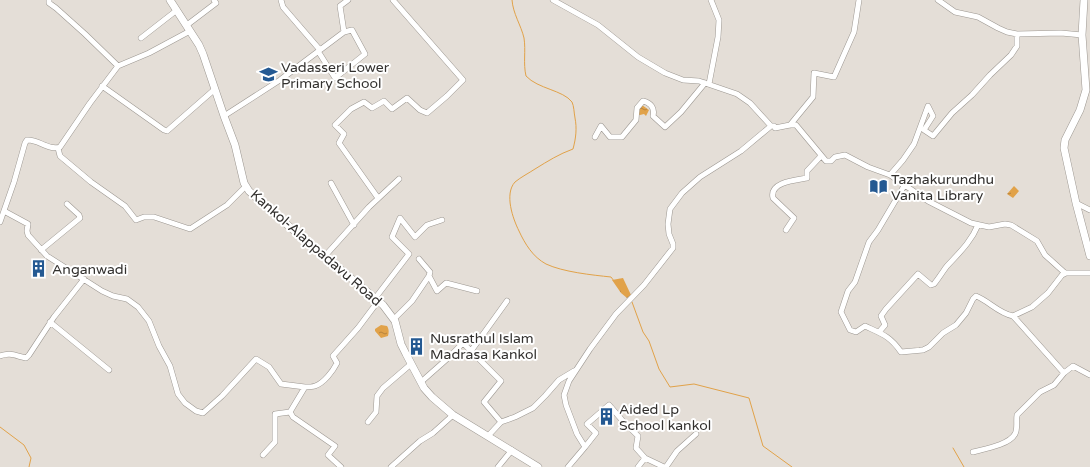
<svg xmlns="http://www.w3.org/2000/svg" width="1090" height="467" font-family="'Varela Round',sans-serif">
	<style>
		.water { fill: url(#water-ripples) }
		.lines { fill: none; stroke-linecap: round; stroke-linejoin: round }
		.stream { stroke: #e1a249; stroke-width: 1 }
		.minor-casing { stroke: #9c9791; stroke-width: 6 }
		.secondary-casing { stroke: #9c9791; stroke-width: 8 }
		.minor { stroke: #fff; stroke-width: 5 }
		.secondary { stroke: #fff; stroke-width: 7 }
		.labels { text-anchor: middle; dominant-baseline: central; stroke-width: 4; stroke-linejoin: round; paint-order: stroke }
		.poi-label { font-size: 14px; fill: #32302e; stroke: #fff; text-anchor: start }
		.street-label { font-size: 14px; fill: #32302e; stroke: #fff }
	</style>
	<defs>
		<pattern id="water-ripples" width="26" height="14" patternUnits="userSpaceOnUse"><rect width="26" height="14" fill="#e1a249"/><path d="M2 4q2-2 4 0t4 0M15 11q2-2 4 0t4 0" fill="none" stroke="#b7843d"/></pattern>
	</defs>
	<rect width="100%" height="100%" fill="#e4ded7"/>
	<path class="water" d="M642,105l7,5 -3,6 -2,-2 -4,1 -3,-1 1,-4z
		M1014,186l5,5 -6,7 -6,-4z
		M623,278l8,17 -4,3 -6,-5 -9,-13z
		M381,325l6,1c2,3 2,6 1,10l-7,2 -6,-7v-2z"/>
	<g class="lines">
		<path class="stream" d="M512,0c1,14 9,25 12,38 2,13 -1,25 2,38 12,13 37,14 46,26 2,4 2,11 3,16 2,10 1,20 -2,31 -14,5 -25,12 -38,20 -6,4 -14,8 -20,13 -11,12 -2,37 4,49 6,13 14,26 27,33 17,8 46,11 65,13l3,4
			M632,302l11,30 6,9 10,28 11,18 24,-3 55,14 14,48 29,21
			M0,427l24,18 7,13 -2,9
			M953,448l11,19"/>
		<defs>
			<path id="minor" d="M49,0v3l7,5 29,26 33,32
				M281,0l2,7 37,43
				M553,0l45,25 40,32 27,16 18,7 16,1 38,13 13,9 21,23h3l1,2 15,-3h6l30,36h5l4,-4 10,-2 23,12 22,8 38,26 43,22 18,4 16,-3 6,1 26,16 8,14 20,18
				M938,0l17,12 23,5 20,11 9,4 10,2 44,-1 21,2
				M187,25l29,-22 -2,-3
				M141,38l36,-28
				M318,51l17,27 30,-24 -13,-24 -8,2
				M709,84l9,-47 1,-17 -8,-20
				M102,86l62,44 3,1 48,-42
				M224,116l56,-36 64,-48 -4,-26 8,-6
				M790,125l23,-28 1,-24 20,4 20,-45 5,-32
				M595,137l6,-11 9,11h12l14,-17 1,-12 6,-7c8,2 12,7 10,15l12,11 16,-15 24,-29
				M58,148l2,8 31,26 34,24 11,14 8,-3h10l36,12 37,-24 19,-19
				M890,175l13,-15 11,-16 14,-38 5,10 -9,14 9,6 19,-23 20,-18 18,-20 21,-20 6,-9v-12
				M331,183l23,42
				M904,186l-26,44 -9,12 -14,40 -7,9 -7,21 9,18 6,2 9,-6c17,8 25,10 36,26l22,-2
				M378,198l-39,-55 5,-9 -9,-9 16,-16 13,-7 8,6 12,-7 8,8 15,-11 13,12 7,3 20,-17 16,-16 -70,-80
				M1076,203l14,7
				M4,211l24,13 -1,7 1,4 19,21 55,35 11,5 14,3 11,8 11,14 10,25 11,20 8,28 7,9 11,8 7,2 19,-17 34,-37 13,8 12,17 24,3 -15,25 3,5 42,29 -7,9 13,12
				M0,222l14,-40 11,-39 2,-3c11,-1 22,11 33,7l30,-44 28,-37 31,-13 41,-22
				M786,230l8,-12 -21,-20c-4,-16 23,-18 34,-20v-7l14,-15
				M41,250l39,-32 -1,-3 -12,-11
				M325,256l44,-49 30,-28
				M429,276l8,15 9,-8 31,8
				M376,297l33,-43 -17,-17 8,-19 15,19 12,-12 15,-5
				M1013,316l51,57 9,-7 17,9
				M394,319l18,-18 17,-25 1,-4 -11,-13
				M50,322l59,48
				M879,332l6,-7 -4,-9 5,-7 32,-35 13,11 3,-1c5,-6 9,-13 13,-18 12,-13 24,-24 31,-41
				M921,350h2l6,-3 14,-14 13,-8 10,-12 7,-14 3,-3c13,5 22,17 37,20l19,-9 16,-14 14,-18 4,-2h24
				M471,351l36,-50
				M0,356c10,-4 16,0 26,2l3,-3 25,-38 30,-38
				M421,382l26,-23 16,-16 38,38 -17,21 17,20 -13,14
				M305,387c3,0 7,0 10,-1 9,-3 18,-15 22,-23l-4,-7 25,-28 21,-28
				M368,422l8,-10 1,-16 6,-8 28,-24
				M501,422l14,-5 18,-9 12,-12 14,-16 15,-9
				M585,447l11,-14 -9,-9 22,-19 13,15 16,16 -2,12 9,10
				M973,452c11,-3 36,-7 42,-18 3,-5 1,-13 2,-19l23,-23 14,-7 10,-12
				M263,455l12,-13v-28l15,-2
				M391,467l29,-26 13,-8 20,-18
				M498,467l14,-17
				M568,467l17,-20 -8,-13 -11,-29 -2,-10 5,-14 21,-32 26,-35 28,-29 29,-37v-4l-4,-10 -1,-10 2,-15 12,-16 18,-16 41,-26 30,-25
				M638,467l7,-9 19,9
				M666,467l11,-16 19,-17"/>
			<path id="secondary" d="M170,0l29,45 4,9 21,62 11,29 9,38 5,8 29,26 105,88 12,16 6,23 5,10 18,34 8,9 21,18 85,52
				M1084,0l-2,35 4,55 -6,20 -15,30 -1,8 12,55 14,53"/>
		</defs>
		<use href="#minor" class="minor-casing"/>
		<use href="#secondary" class="secondary-casing"/>
		<use href="#minor" class="minor"/>
		<use href="#secondary" class="secondary"/>
	</g>
	<defs>
		<symbol id="school-bare" viewBox="-9 -9 18 18"><path d="M0-5L7-2L0 1L-7-2ZM-4 1L0 2.5L4 1V4Q0 6-4 4Z" fill="#245992" stroke="#fff" stroke-width="2.5" paint-order="stroke"/></symbol>
		<symbol id="library-bare" viewBox="-9 -9 18 18"><path d="M-6-4Q-3-5.5-.7-3.5V5Q-3 3-6 4ZM6-4Q3-5.5 .7-3.5V5Q3 3 6 4Z" fill="#245992" stroke="#fff" stroke-width="2.5" paint-order="stroke"/></symbol>
		<symbol id="building-bare" viewBox="-9 -9 18 18"><path d="M-4-6H4V6H1V3H-1V6H-4ZM-2.5-4.3h1.7v1.8h-1.7ZM.8-4.3h1.7v1.8H.8ZM-2.5-1h1.7V.8h-1.7ZM.8-1h1.7V.8H.8Z" fill="#245992" stroke="#fff" stroke-width="2.5" paint-order="stroke"/></symbol>
	</defs>
	<g fill-rule="evenodd">
		<use href="#school-bare" x="256" y="62" width="25" height="25"/>
		<use href="#library-bare" x="866" y="174" width="25" height="25"/>
		<use href="#building-bare" x="26" y="256" width="25" height="25"/>
		<use href="#building-bare" x="404" y="334" width="25" height="25"/>
		<use href="#building-bare" x="594" y="404" width="25" height="25"/>
	</g>
	<g class="labels">
		<g class="poi-label">
			<text x="281" y="67">Vadasseri Lower<tspan x="281" dy="16">Primary School</tspan></text>
			<text x="891" y="179">Tazhakurundhu<tspan x="891" dy="16">Vanita Library</tspan></text>
			<text x="52" y="269">Anganwadi</text>
			<text x="430" y="338">Nusrathul Islam<tspan x="430" dy="16">Madrasa Kankol</tspan></text>
			<text x="619" y="409">Aided Lp<tspan x="619" dy="16">School kankol</tspan></text>
		</g>
		<g class="street-label">
			<text transform="translate(316 248) rotate(41)">Kankol-Alappadavu Road</text>
		</g>
	</g>
</svg>
